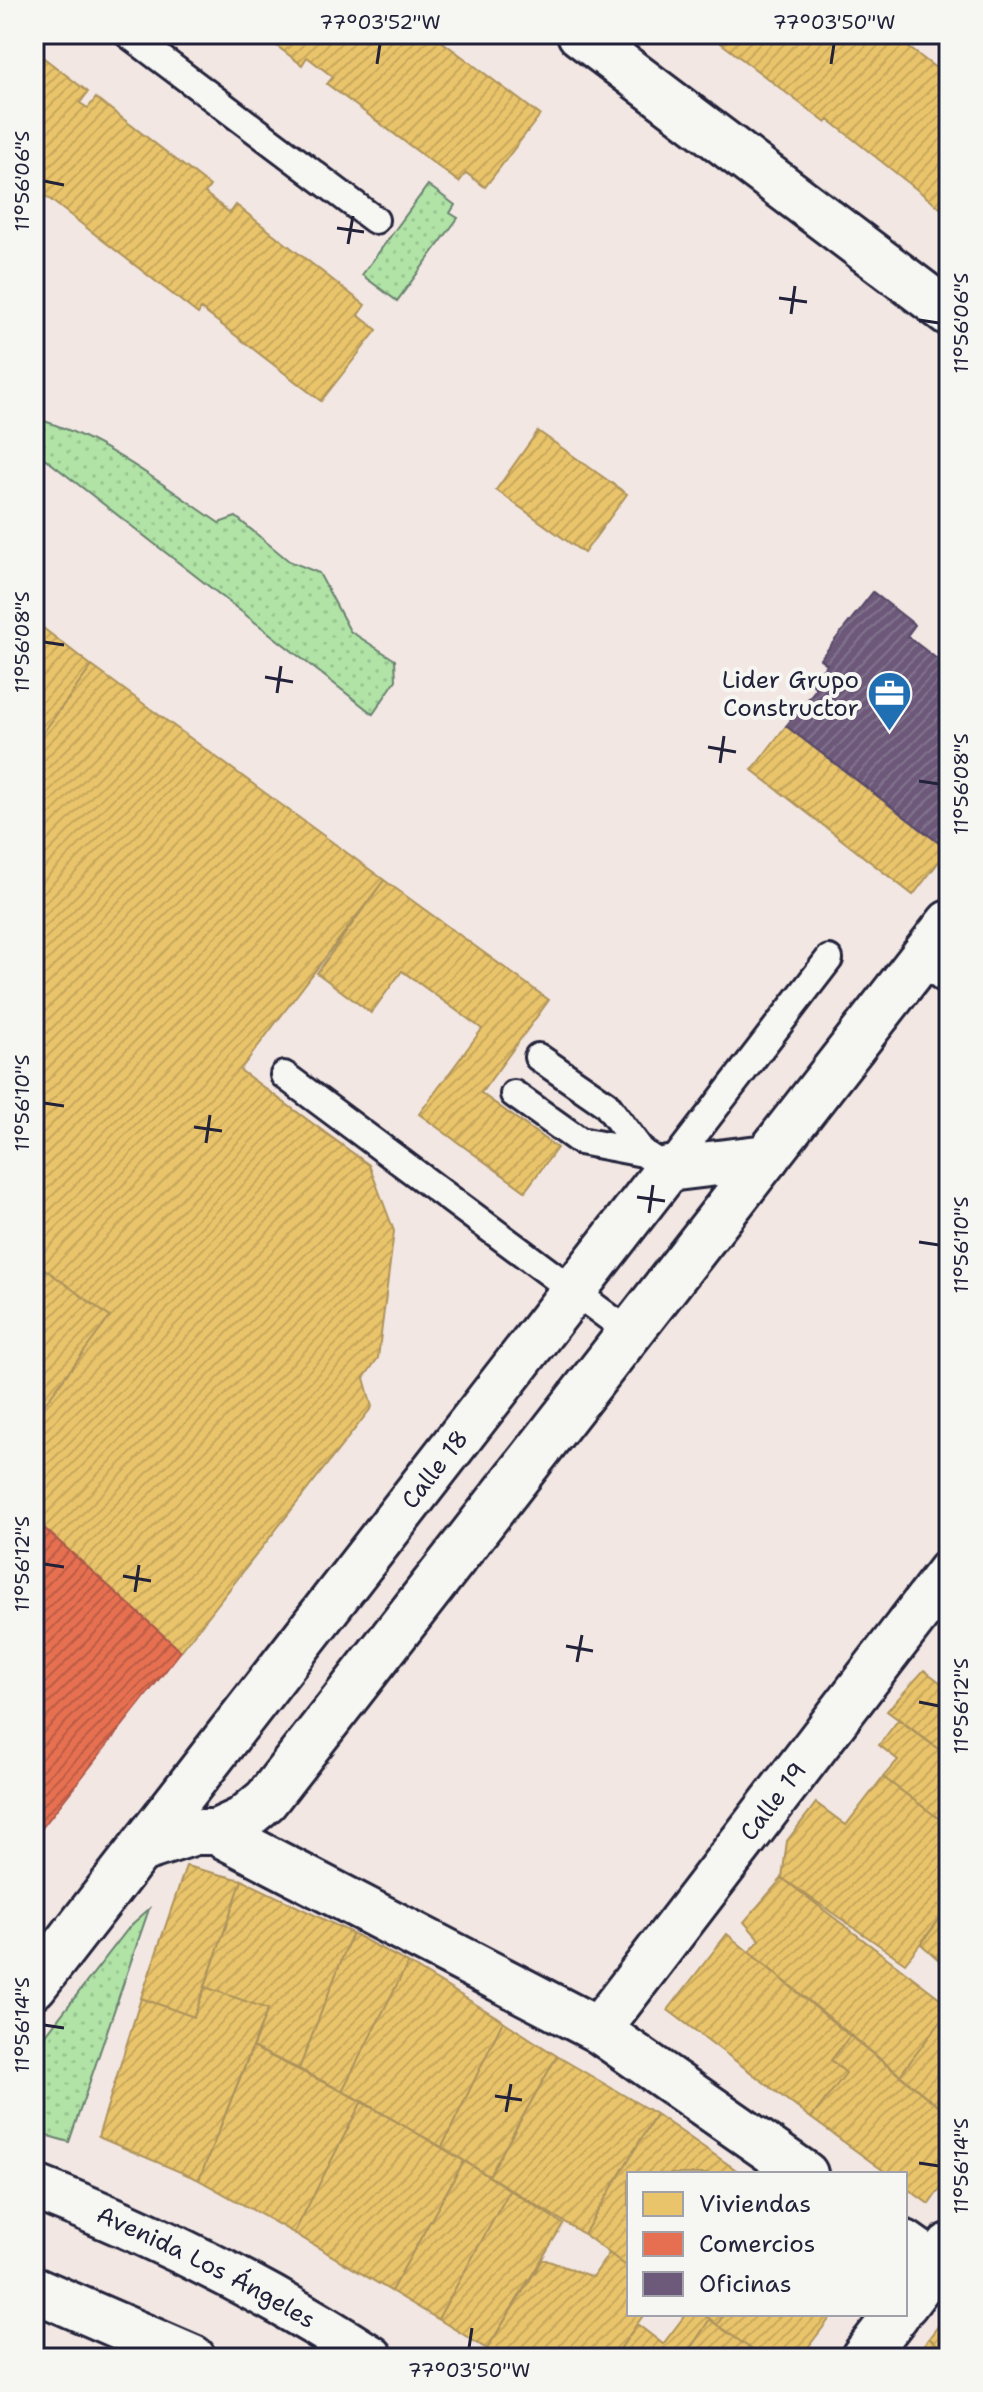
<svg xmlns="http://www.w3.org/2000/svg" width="983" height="2392" font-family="'Shantell Sans',sans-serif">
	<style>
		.green { fill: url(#green-dots); stroke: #698270; stroke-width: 2 }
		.homes { fill: url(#homes-hatch); stroke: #ad935c; stroke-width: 2 }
		.shops { fill: url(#shops-hatch); stroke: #ac584a; stroke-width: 2 }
		.offices { fill: url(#offices-hatch); stroke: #564867; stroke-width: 2 }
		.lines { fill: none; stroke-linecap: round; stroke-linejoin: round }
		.service-casing { stroke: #22223b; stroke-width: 32 }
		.minor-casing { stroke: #22223b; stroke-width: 50 }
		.tertiary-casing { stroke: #22223b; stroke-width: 50 }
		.secondary-casing { stroke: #22223b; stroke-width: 50 }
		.service { stroke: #f6f6f2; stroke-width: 26 }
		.minor { stroke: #f6f6f2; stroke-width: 44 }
		.tertiary { stroke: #f6f6f2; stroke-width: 44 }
		.secondary { stroke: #f6f6f2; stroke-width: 44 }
		.ticks { fill: none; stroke: #22223b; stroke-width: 3 }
		.labels { text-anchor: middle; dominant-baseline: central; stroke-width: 8; stroke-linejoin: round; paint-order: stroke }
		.poi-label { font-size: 24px; fill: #22223b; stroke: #f6f6f2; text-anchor: end }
		.street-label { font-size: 24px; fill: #22223b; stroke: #f6f6f2 }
		.neatline { fill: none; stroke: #22223b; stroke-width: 3 }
		.ticks-label { font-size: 20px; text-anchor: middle; fill: #22223b }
	</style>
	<defs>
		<pattern id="green-dots" width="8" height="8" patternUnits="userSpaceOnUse" patternTransform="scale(2)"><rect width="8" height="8" fill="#b0e3a5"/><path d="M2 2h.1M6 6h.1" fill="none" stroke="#97c28f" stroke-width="1.8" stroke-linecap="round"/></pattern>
		<pattern id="homes-hatch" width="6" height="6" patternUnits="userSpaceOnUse" patternTransform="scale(2)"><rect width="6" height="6" fill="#e9c46a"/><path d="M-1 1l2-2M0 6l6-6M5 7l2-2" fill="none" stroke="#c8a85d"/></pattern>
		<pattern id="shops-hatch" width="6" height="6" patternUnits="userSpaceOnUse" patternTransform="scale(2)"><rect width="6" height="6" fill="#e76f51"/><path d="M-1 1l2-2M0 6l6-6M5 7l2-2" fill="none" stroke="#bb5b44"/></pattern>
		<pattern id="offices-hatch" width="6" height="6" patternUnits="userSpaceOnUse" patternTransform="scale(2)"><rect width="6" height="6" fill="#6d597a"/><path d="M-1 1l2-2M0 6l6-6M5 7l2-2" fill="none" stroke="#81728c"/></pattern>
	</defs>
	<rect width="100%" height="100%" fill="#f3e7e3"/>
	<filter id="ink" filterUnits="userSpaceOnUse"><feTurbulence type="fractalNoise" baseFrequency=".0125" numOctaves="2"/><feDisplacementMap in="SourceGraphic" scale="16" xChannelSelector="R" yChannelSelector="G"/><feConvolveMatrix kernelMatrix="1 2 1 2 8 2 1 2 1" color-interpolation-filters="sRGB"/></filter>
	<g filter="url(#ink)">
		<path class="green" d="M428,185l27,20 -5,8 8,5 -61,83 -35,-26z
			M34,418c66,18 128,66 185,105l17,-6 53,44 30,12 31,58 45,29 1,20 -23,34 -339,-264z
			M149,1909l-80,233 -35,-10v-82l97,-125z"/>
		<path class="homes" d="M261,34h171l108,81 -55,72 -19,-14 -7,9 -132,-98 6,-7 -26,-20 -5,8z
			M709,34h182l58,44v137l-120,-95 -3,3z
			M44,58l44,34 -8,11 8,5 8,-10 114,88 -5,7 25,20 6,-8 129,100 -7,10 19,15 -56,71 -120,-92 -3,5 -164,-127v-9l7,-9 -7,-5v-93z
			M538,431l89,63 -43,59 -88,-63z
			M34,621l58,45 -58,79z
			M92,666l292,214 -144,190 129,95 25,66 -16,127 -14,20 8,29 -191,244 -147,-132v-101l76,-101 -76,-56v-516z
			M786,726l162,124 -35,45 -161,-125z
			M384,880l165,120 -68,93 76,55 -32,43 -106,-77 63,-85 -80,-58 -31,42 -54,-40z
			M34,1261l76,56 -76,101z
			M924,1670l25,19v68l-62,-46z
			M899,1719l50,38v69l-66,-49 15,-17 -19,-15z
			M883,1777l66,49v81l-44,56 -123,-85 5,-37 29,-38 30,22z
			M186,1866l56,14 -48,137 -53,-19z
			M782,1878l167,127v5l-49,65 -151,-123 11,-12 -16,-18z
			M242,1880l110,53 -53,136 -47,-22 16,-38 -63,-22z
			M949,1907v62l-28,-25z
			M352,1933l56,30 -66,128 -43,-22z
			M727,1934l123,102 -19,24 15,13 -35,45 -143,-108z
			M408,1963l95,58 -61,126 -100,-56z
			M205,1987l63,22 -69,171 -101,-43 43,-139 53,19z
			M949,2010v105l-49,-40z
			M503,2021l54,35 -68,120 -47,-29z
			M850,2036l99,79v61l-20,28 -24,-17v-13h-17l-77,-56 35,-45 -15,-13z
			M252,2047l110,54 -68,132 -95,-53z
			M557,2056l99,58 -72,120 -95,-58z
			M362,2101l102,60 -73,130 -97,-58z
			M656,2114l86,60h-113v94l-45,-34z
			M464,2161l46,29 -72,129 -47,-28z
			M510,2190l53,34 -76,125 -49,-30z
			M609,2253l20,15v46h15l-30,44h-115l-12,-9 56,-90 50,18z
			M949,2312v42l-20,-16z
			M686,2314h17l7,5 -26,39h-70l23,-34 26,20z
			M703,2314h21l-7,11z
			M724,2314h109l-33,44h-36l-47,-33z
			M710,2319l7,6 47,33h-80z
			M929,2338l20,16v4h-35z
			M37,2343l30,15h-33z"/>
		<path class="shops" d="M34,1519l147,132 -147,187z"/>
		<path class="offices" d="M873,592l42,33 -8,11 42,32 -1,182 -162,-124 30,-37 -4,-6 15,-19 -7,-5z"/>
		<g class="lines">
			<defs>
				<path id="service" d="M128,34l247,186
					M538,1057l68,47 37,49 25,16 161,-210
					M284,1075l346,258
					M514,1094l66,47 63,12"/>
				<g id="minor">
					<path d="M580,34l369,279"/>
					<path d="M926,953l23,18"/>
					<path d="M216,1832l382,198 207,144"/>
					<path id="s1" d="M598,2030l351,-458"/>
					<path d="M905,2243l30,21"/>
					<path d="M905,2304l44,-58"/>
					<path d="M863,2358l34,-44"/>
				</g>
				<g id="tertiary">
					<path d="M140,1850l55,-18h21l26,-12 24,-20 683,-877"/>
					<path id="s2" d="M34,1986l634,-817 99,-12"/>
				</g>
				<g id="secondary">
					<path id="s3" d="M34,2187c118,46 231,102 337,171"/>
					<path d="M34,2289l159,69"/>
				</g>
			</defs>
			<use href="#service" class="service-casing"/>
			<use href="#minor" class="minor-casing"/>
			<use href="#tertiary" class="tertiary-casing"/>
			<use href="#secondary" class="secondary-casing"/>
			<use href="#service" class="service"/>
			<use href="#minor" class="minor"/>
			<use href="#tertiary" class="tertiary"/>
			<use href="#secondary" class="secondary"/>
		</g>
	</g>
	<path class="ticks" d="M377,64l3,-20M831,64l3,-20M44,181l20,4M337,228l27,4M348,244l5,-28M779,298l28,4M791,314l4,-28M919,320l20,3M44,642l20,3M265,677l28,5M277,693l4,-27M708,747l28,5M720,763l4,-27M919,781l20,3M44,1103l20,3M194,1127l28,4M206,1143l4,-28M637,1197l28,4M649,1213l4,-28M919,1242l20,3M44,1564l20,3M123,1576l28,5M135,1592l4,-27M566,1646l27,5M577,1662l5,-27M919,1702l20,4M44,2025l20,3M495,2096l27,4M506,2112l5,-28M919,2163l20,3M469,2348l3,-20"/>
	<defs>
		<symbol id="office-pin" viewBox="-11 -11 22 30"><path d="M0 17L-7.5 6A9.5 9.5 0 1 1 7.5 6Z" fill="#1f6fb2" stroke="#f6f6f2"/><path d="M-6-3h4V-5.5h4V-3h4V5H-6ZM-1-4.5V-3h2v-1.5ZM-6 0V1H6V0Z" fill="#fff"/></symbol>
	</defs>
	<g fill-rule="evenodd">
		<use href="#office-pin" x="864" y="668" width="51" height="69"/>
	</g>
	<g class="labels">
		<g class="poi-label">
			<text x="859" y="680">Lider Grupo<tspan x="859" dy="28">Constructor</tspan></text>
		</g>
		<g class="street-label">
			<text stroke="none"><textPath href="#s2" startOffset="654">Calle 18</textPath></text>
			<text stroke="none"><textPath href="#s1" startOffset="288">Calle 19</textPath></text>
			<text stroke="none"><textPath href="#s3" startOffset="190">Avenida Los Ángeles</textPath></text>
		</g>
	</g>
	<rect width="983" height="2392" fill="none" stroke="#f6f6f2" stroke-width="88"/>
	<rect x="627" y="2172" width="280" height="144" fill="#f6f6f2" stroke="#a1a1a9" stroke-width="2"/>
	<rect x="643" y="2192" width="40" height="24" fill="#e9c46a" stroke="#a1a1a9" stroke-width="2"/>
	<text x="699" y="2212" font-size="24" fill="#22223b">Viviendas</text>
	<rect x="643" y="2232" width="40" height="24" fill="#e76f51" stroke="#a1a1a9" stroke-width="2"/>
	<text x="699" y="2252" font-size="24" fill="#22223b">Comercios</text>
	<rect x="643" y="2272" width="40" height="24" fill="#6d597a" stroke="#a1a1a9" stroke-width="2"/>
	<text x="699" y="2292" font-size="24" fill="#22223b">Oficinas</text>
	<rect x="44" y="44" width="895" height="2304" class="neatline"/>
	<g class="ticks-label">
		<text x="380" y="29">77°03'52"W</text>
		<text x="834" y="29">77°03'50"W</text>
		<text transform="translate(22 181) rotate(-90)" y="7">11°56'06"S</text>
		<text transform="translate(961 323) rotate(-90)" y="7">11°56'06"S</text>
		<text transform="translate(22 642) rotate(-90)" y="7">11°56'08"S</text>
		<text transform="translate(961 784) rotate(-90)" y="7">11°56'08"S</text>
		<text transform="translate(22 1103) rotate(-90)" y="7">11°56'10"S</text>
		<text transform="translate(961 1245) rotate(-90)" y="7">11°56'10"S</text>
		<text transform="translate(22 1564) rotate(-90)" y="7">11°56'12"S</text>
		<text transform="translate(961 1706) rotate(-90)" y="7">11°56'12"S</text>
		<text transform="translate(22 2025) rotate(-90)" y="7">11°56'14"S</text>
		<text transform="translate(961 2166) rotate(-90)" y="7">11°56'14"S</text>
		<text x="469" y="2377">77°03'50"W</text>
	</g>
</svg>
